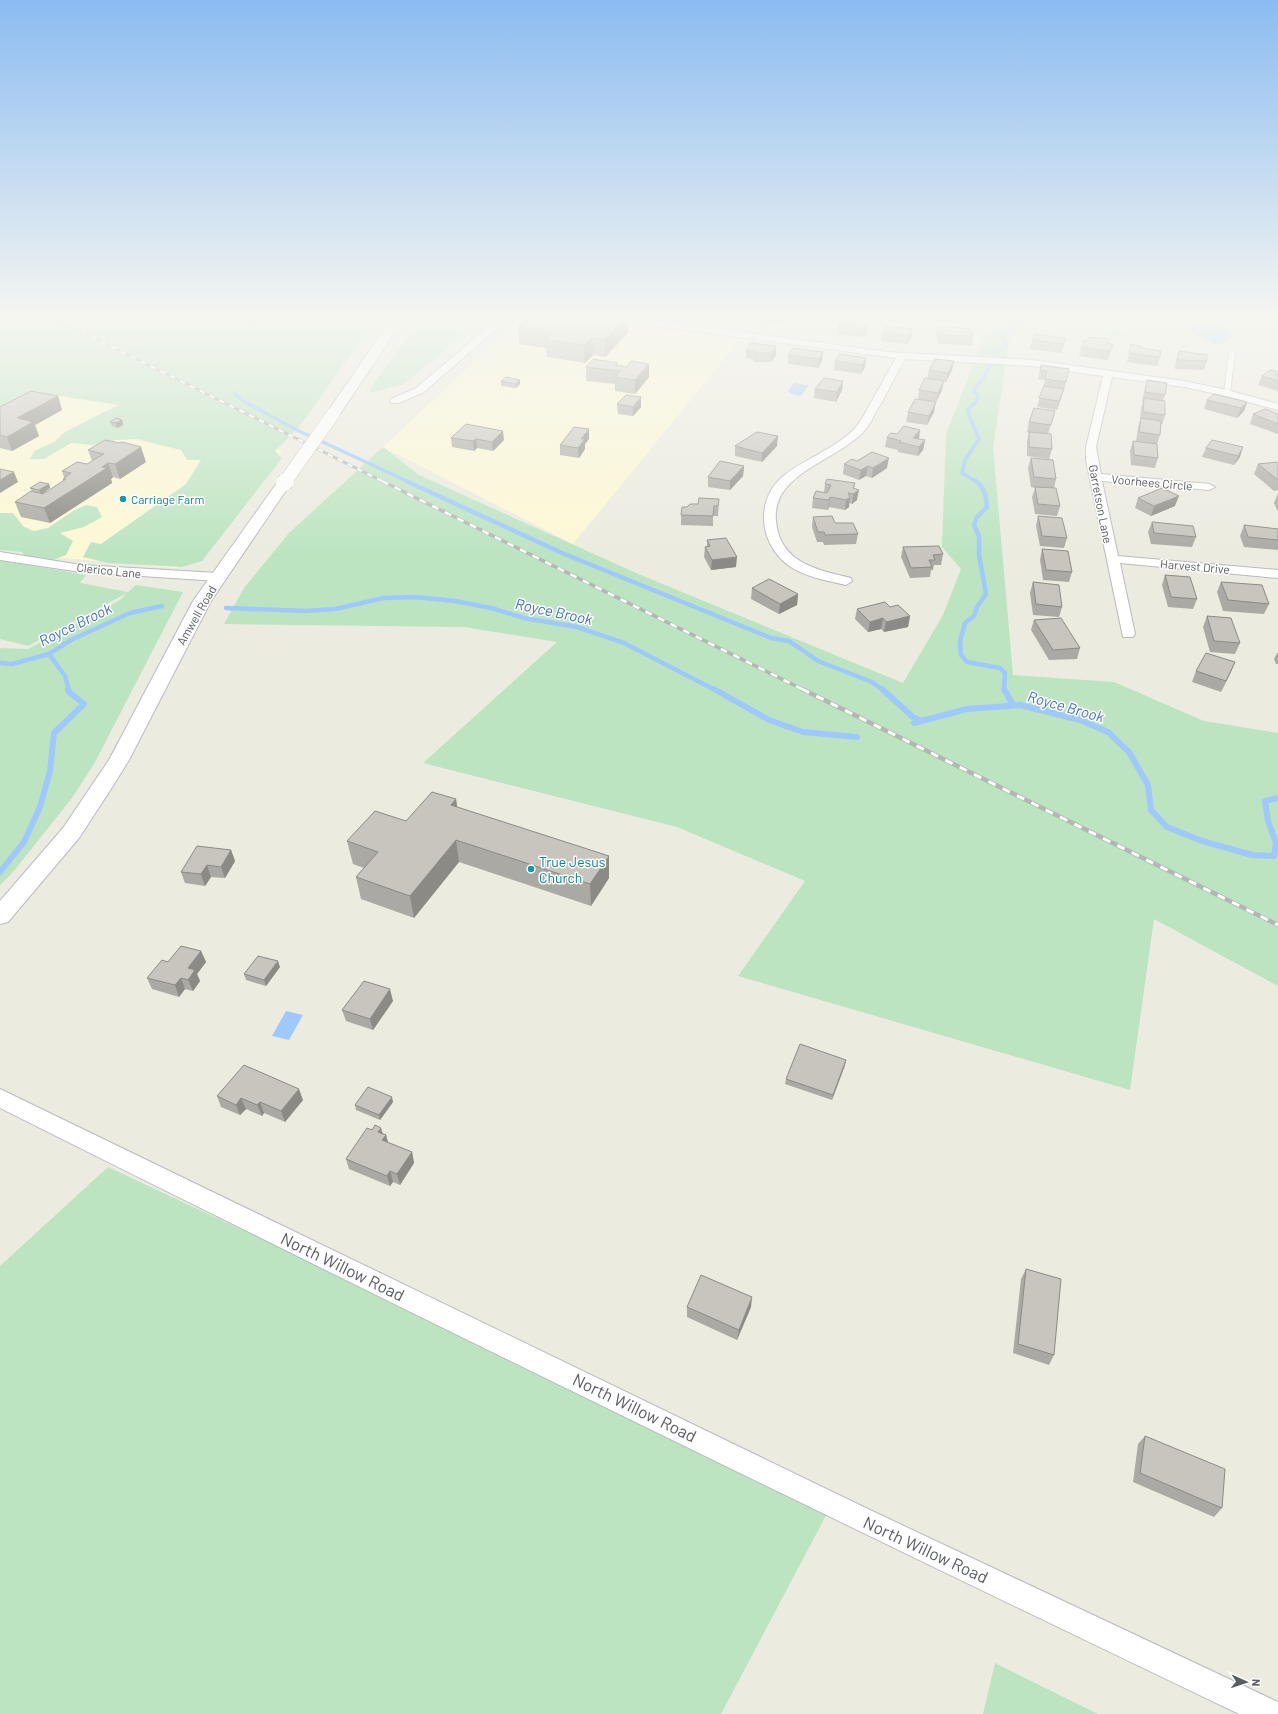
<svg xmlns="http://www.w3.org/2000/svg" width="1278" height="1714" font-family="Barlow,sans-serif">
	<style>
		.commercial { fill: #fdf8d4 }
		.green { fill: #bce4c1 }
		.water { fill: #9fc8fe }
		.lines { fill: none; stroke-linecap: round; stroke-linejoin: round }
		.stream-far2 { stroke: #9fc8fe; stroke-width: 3.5 }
		.stream-far1 { stroke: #9fc8fe; stroke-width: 4.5 }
		.stream { stroke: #9fc8fe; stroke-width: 6 }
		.lane-casing { stroke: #b8babf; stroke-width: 2 }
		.street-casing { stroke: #b8babf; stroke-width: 2 }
		.secondary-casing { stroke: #b9bbc2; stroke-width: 2 }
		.lane { fill: #fff; fill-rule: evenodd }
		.street { fill: #fff; fill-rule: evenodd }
		.secondary { fill: #fff; fill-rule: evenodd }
		.rail-far2-casing { stroke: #b4b5b5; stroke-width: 3 }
		.rail-far1-casing { stroke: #b4b5b5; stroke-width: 3.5 }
		.rail-casing { stroke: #b4b5b5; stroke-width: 4.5 }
		.rail-far2 { stroke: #fff; stroke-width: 2; stroke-dasharray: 5.5; stroke-linecap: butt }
		.rail-far1 { stroke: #fff; stroke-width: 2.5; stroke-dasharray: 7; stroke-linecap: butt }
		.rail { stroke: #fff; stroke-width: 3; stroke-dasharray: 8; stroke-linecap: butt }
		.secondary-bridge-far1-casing { stroke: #b9bbc2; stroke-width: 14; stroke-linecap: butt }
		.secondary-bridge-casing { stroke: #b9bbc2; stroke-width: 18; stroke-linecap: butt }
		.secondary-bridge-far1 { stroke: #fff; stroke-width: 13 }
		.secondary-bridge { stroke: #fff; stroke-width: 16 }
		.wall { fill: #aba9a3 }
		.shaded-wall { fill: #8b8a84 }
		.building { fill: #c7c5bd; stroke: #8b8a84 }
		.culture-dot { fill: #0f9aa8; stroke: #fff; stroke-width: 1.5 }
		.labels { text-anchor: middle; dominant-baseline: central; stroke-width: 3; stroke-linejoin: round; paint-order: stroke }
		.far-street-label { font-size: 12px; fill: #595c61; stroke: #fff }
		.far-culture-label { font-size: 12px; fill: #0d838f; stroke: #fff; text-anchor: start }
		.culture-label { font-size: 14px; fill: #0d838f; stroke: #fff; text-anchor: start }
		.water-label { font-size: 15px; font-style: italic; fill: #4270c0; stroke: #fff }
		.near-street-label { font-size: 17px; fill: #595c61; stroke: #fff }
	</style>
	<rect width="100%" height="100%" fill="#ecebe0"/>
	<path class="commercial" d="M522,317h123l102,14 -174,213 -190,-97z
		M108,366l174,86 -84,108 -23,8 -135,-12 -40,-10v-133z"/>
	<path class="green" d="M0,317h378l-79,110 -24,24 7,7 -80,103 -20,6 -74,-4 -25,-6 8,-15 10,2 85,-60 15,-24h-14l-6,-10 -45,-11 -20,1 -24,5 -21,-2 -27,16h-14l4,-8 20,-9 11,-10 53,-27 -70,-11 -48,21v-86l14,-8 -6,-3 -8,3z
		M423,317h61l-80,67 -34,9 1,-6z
		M923,317h208l-5,21 -79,-10 -36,2 -18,117 20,228 101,7 90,39 74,12v253l-124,-67 -24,171 -392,-114 67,-95 -128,-54 -254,-64 134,-121 -93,-15 -240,-3 20,-36 45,-55 94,-86 36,28 217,98 267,110 40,-68 18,-46 -19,-22 4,-113 42,-108z
		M86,505l11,2 5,10 -18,10 -24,6 13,8 -7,14 -16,6 -25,-4 -3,-5 -22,-2v-37h13l11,14 10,4 14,-3 25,-17z
		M0,560l86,15 -6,8 48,9 8,-7 47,7 -89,172 -22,34 -59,74 -13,13v-237l28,1 92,-49 7,-7 -99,53 -28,-7z
		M108,1167l723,339 -110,208h-721v-448z
		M995,1663l103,51h-115z"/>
	<path class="water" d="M1204,322l17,2 13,11 -12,9h-8l-25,-13 -1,-6z
		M794,383l15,2 -8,11 -9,-2 -4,-3z
		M286,1011l17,4 -14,25 -17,-4z"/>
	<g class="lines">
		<path class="stream-far2" d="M995,353l12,-8 -6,-8 13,-8 3,-6 -4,-2v-3l3,-1
			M234,393l9,8 54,29 112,52
			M977,482l-15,-9 3,-13 14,-21 -12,-29 9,-8 2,-7 -4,-3v-4l8,-8 8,-14"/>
		<path class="stream-far1" d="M406,481l156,72 209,85 18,3 29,20 54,21 11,8
			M976,481c9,7 10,15 11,26l-10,10 -3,8 5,11v19l7,39 -9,13 -3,9 -9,7 -5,18 1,14 6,7 33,6 5,5 -1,17
			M226,608l80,3 29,-2 49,-11 30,-1 41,4 36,7 33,10 53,9 47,16 91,47
			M49,654l16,22 4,14
			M0,663l12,1 37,-10 22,-14 59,-27 32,-7"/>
		<path class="stream" d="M714,689l55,31 34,12 54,5
			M882,689l31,28 8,4
			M1004,689l9,16
			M914,723l53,-14 53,-4 60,15 28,12 21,20 19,33 3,25 16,17 35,14 50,14 22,1 2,-13 -8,-22 -3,-20 13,-3
			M0,872l24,-30 16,-35 10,-36 4,-38 30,-29 -15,-12 -1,-3"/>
		<defs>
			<path id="lane" d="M1232,350l3,2 -5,41 -3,2 -3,-2 5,-41z"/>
			<path id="street" d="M500,317h10l-86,75 -25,11h-8l-1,-2 1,-2 25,-11z
				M607,317h24l257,35 144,8 152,21 43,9 51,14v6l-52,-14 -42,-9 -72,-10 -16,70 5,27 108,10 6,3 -6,3 -107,-9 16,75 160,14v8l-158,-15 15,71 -2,3h-10l-37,-177v-13l17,-71 -71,-10 -127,-7c-9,16 -17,32 -26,48 -5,7 -8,17 -14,23 -30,34 -103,44 -87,102 9,33 44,39 73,46l1,3 -6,4c-17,-4 -36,-7 -52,-16 -33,-19 -41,-65 -13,-91 23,-20 54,-28 75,-51 5,-6 9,-14 13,-21 9,-16 18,-32 27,-48l-285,-38z
				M0,552l81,13 137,8 6,4 -6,4 -137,-9 -81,-12z
				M0,1089l870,421 408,192v12h-39c-415,-199 -828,-400 -1239,-606z"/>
			<path id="secondary" d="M393,317h12l-67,100h-10l-2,-3z
				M284,479l5,1 2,3 -80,118 -82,159 -20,32 -30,46 -71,84 -8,2v-23l63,-73 46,-68 84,-159 86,-121z"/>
		</defs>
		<use href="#lane" class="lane-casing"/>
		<use href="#street" class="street-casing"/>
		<use href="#secondary" class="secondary-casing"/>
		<use href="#lane" class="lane"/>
		<use href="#street" class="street"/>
		<use href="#secondary" class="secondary"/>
		<defs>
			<path id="rail-far2" d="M52,317l332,165"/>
			<path id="rail-far1" d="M382,481l422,209"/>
			<path id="rail" d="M802,689l476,236"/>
		</defs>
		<use href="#rail-far2" class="rail-far2-casing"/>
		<use href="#rail-far1" class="rail-far1-casing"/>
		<use href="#rail" class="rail-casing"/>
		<use href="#rail-far2" class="rail-far2"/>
		<use href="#rail-far1" class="rail-far1"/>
		<use href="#rail" class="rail"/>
		<defs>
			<path id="secondary-bridge-far1" d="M285,482l48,-68"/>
			<path id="secondary-bridge" d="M284,483l2,-2"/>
		</defs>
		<use href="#secondary-bridge-far1" class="secondary-bridge-far1-casing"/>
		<use href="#secondary-bridge" class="secondary-bridge-casing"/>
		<use href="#secondary-bridge-far1" class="secondary-bridge-far1"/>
		<use href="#secondary-bridge" class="secondary-bridge"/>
	</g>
	<path class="wall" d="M751,317h35v2l-4,6 -31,-4z
		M523,319l105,14 -23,24 -12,-2 -8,8 -38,-6 -1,-9 -27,-4 -1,-17 5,-4z
		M868,324l-1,9 -3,4 -27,-3 1,-9z
		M937,326l36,10 -1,9 -34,-1 -2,-9z
		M912,329l-1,9 -4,6 -26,-3 1,-9z
		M1066,338l-5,15 -31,-4 2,-9z
		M1109,339l-2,5h6l-5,16 -29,-4 2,-9 6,-6z
		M1131,344l29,13 -3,9 -30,-4z
		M776,346v9l-5,7h-18v-3l-7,-1v-8z
		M1179,351l28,10 -3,9 -29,-1 1,-9z
		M823,352l-1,9 -4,7 -30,-4v-9z
		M866,358l-1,9 -4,7 -27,-4 1,-9z
		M954,361l-2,9 -6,12h-3l-1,8 -6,12 -12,-1 10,11 -7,13 -21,-3 2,-10 10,-12 1,-10 8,-11 2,-9z
		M618,363v3l8,1 23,-3v13l-14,17 -20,-3v-7l-29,-3v-14z
		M1041,365l28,4 -5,22h-1l-2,7 -4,12 -20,-3 8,-27 -7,-1z
		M1278,372v19l-20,-6 4,-9z
		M520,380v4l-4,4 -15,-2v-5z
		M1147,380l18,15 -2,6 2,14 -3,10 -1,-1 -1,11 -3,9 1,14 -3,10 -24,-3 -1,-14 3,-10h3l2,-13 2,-8 1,-12 2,-6 -1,-1z
		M843,381l-1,9 -6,12 -22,-4 1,-9z
		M58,396l4,14 -27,15 4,11 -27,15 -12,-3v-41z
		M1207,400l40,2 -3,9 -7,7 -33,-9z
		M617,404l24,3 -8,9 -15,-2z
		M1055,411l-7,23 4,15 -3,10 -22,-3v-14l2,-10 6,1 -8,-1 2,-10z
		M1253,414h25v20l-28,-10z
		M122,420l1,5 -6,3 -5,-2 -2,-4z
		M887,437l32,2 6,1 -2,10 -5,6 -20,-4v-2l-13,-3z
		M451,438l53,2 -11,11 -16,-3 -3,3 -22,-4z
		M589,439l-4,5v5l-6,9 -19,-3v-10z
		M1212,440l28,17 -6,8 -32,-8 4,-9z
		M735,446h42l-15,16 -27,-6z
		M88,450l58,12 -26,17 -7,-2 -2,2 1,4 -62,40 -29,-6 -6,-15 17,-11 -2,-3 19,-4 1,4 -8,6h1l20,-13v-2l1,-2 -2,-6 25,-7 5,-3z
		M1031,458l25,21 -2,9 6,18 -3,10 -22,-2 -3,-17 3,-9 -4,-1 -3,-19z
		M857,461l30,7 -15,10 -6,-2 -7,4 -16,-6 1,-10z
		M1278,463v27l-4,1 -20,-17 4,-10z
		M744,466l-1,10 -13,14 -22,-3v-10z
		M825,484l29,5 3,11 -5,4 -3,-1v4l-4,3 -16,-3 -1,3 -16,-2 1,-10 11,-6z
		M1278,493v19l-4,-9z
		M1138,498l37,8 -24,10 -16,-8z
		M719,499l-1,17h-5v10l-32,-1v-10l6,-8z
		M1038,516l29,22 -3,10 -24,-2 -4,-20z
		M813,517l22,6 23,11 -2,10 -32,1 -1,-3h-6l-5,-15z
		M1152,522l44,15 -4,10 -41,-3 -3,-12z
		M1244,525l34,4v21l-34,-3 -4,-11z
		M707,540l29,27 -25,3 -7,-13 1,-10 2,-1z
		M903,547l40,7 -2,11h-7l-1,5h-2l-1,7 -20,1 -9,-21z
		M1042,549l30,23 -3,10 -26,-2 -3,-20z
		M1165,575l32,24 -4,10 -25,-2 -6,-22z
		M1033,582l29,25 -3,10 -26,-2 -3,-22z
		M1221,582l48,22 -5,10 -41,-3 -6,-19z
		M752,588l46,6 -1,11 -18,9 -28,-15z
		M890,607l20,9 -2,11 -24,5 -3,-3 -13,3 -13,-13 2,-10z
		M1207,616l33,27 -5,11 -25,-2 -7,-25z
		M1034,620l46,28 -3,11 -28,1 -18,-30z
		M1277,653h1v11h-2l-2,-5z
		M1235,662l-14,30 -29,-10 4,-11z
		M456,799l1,8 152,71 -18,28 -132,-44 -45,56 -53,-19 -5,-22 8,-9 -11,-4 -6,-23 59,-20z
		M231,850l4,11 -10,17 -14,-1 -6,9 -20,-3 -4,-11z
		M201,951l5,11 -9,12 3,7 -7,10 -8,-2 -6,8 -27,-8 -5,-11 21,-16z
		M280,967l-14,19 -20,-6 -2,-6z
		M393,1001l-20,29 -27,-9 -4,-11z
		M845,1065l-13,35 -47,-16 1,-5z
		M217,1096l86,4 -18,22 -21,-9 -2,3 -16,-7 -6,6 -19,-8z
		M393,1102l-13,18 -24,-10 -1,-5z
		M383,1134l3,1 2,8 24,9 2,11 -14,22 -7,-3 -3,4 -41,-17 -3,-10z
		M1026,1269l28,86 -5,10 -36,-12 8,-74z
		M687,1307h64l-14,33 -50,-23z
		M1145,1436l77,72 -8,9 -81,-35 5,-38z"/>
	<path class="shaded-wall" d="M627,317h1v16l-23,24 -1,-17z
		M782,317h4v2l-4,6z
		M868,324l-1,9 -3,4 1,-8z
		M912,329l-1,9 -4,6 2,-8z
		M592,338l1,17 -8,8 -1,-18z
		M1066,338l-5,15 2,-9z
		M776,346v9l-5,7 1,-9z
		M823,352l-1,9 -4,7 1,-9z
		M866,358l-1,9 -4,7 1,-9z
		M954,361l-2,9 -6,12 2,-9z
		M649,364v13l-14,17v-14z
		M520,380v4l-4,4 -1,-4z
		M843,381l-1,9 -6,12 1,-10z
		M944,381l-2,9 -6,12 2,-9z
		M1064,389l-7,21 2,-9z
		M58,396l4,14 -27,15 4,11 -27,15 -5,-14 10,-19z
		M641,397v10l-8,9v-9z
		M936,402l-2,10 -7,13 2,-9z
		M1247,402l-3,9 -7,7 4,-10z
		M122,420l1,5 -6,3 -1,-5z
		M589,429v10l-4,5v5l-6,9 -1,-10 3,-9z
		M920,430l-1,9 -6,-1z
		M503,431l1,9 -11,11 -1,-9z
		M778,436l-1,10 -15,16v-9z
		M476,439l1,9 -3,3 -1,-10z
		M925,440l-2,10 -5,6 1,-9z
		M141,447l5,15 -26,17 -5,-15z
		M1243,447l-3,10 -6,8 4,-9z
		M889,458l-2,10 -15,10 1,-10z
		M108,463l5,14 -2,2 1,4 -62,40 -6,-15z
		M744,466l-1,10 -13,14v-9z
		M868,466l-2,10 -7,4 2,-10z
		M14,472l4,10 -18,11v-13z
		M855,483l-2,11 6,-4 -2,10 -5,4 1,-10v-6z
		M49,484l1,4 -9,7 -2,-5z
		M1179,496l-4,10 -24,10 3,-10z
		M830,497l-1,10 -1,3 1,-10z
		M850,497l-1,10 -4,3 1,-10z
		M737,557l-1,10 -25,3 1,-10z
		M798,594l-1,11 -18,9 1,-10z
		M910,616l-2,11 -24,5 2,-10z
		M883,618l-2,11 -13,3 2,-10z
		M1235,662l-4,10 -10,20 5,-11z
		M456,799l3,22 -8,-16z
		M456,840l3,22 -45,56 -4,-22z
		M231,850l4,11 -10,17 -4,-11z
		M609,856v22l-18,28 -1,-22z
		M207,865l4,12 -6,9 -4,-12z
		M201,951l5,11 -9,12 3,7 -7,10 -5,-11v-12z
		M278,961l2,6 -14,19 -2,-6z
		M181,978l4,11 -6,8 -4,-12z
		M390,989l3,12 -20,29 -3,-11z
		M846,1060l-1,5 -13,35 1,-5z
		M299,1089l4,11 -18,22 -4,-11z
		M392,1097l1,5 -13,18 -1,-5z
		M241,1098l5,11 -6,6 -4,-10z
		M260,1102l4,11 -2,3 -5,-11z
		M381,1128l3,10 2,-3 3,11 -6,-5 -5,-9z
		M412,1152l2,11 -14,22 -3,-11z
		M390,1171l3,11 -3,4 -3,-10z
		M752,1297l-1,10 -14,33 2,-10z"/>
	<path class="building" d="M525,317h102l-23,23 -12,-2 -8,7 -38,-5 8,-8 -36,-5 9,-7 -4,-1z
		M842,320l26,4 -3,5 -27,-4z
		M886,326l26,3 -3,7 -27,-4z
		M937,326l34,3 2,7 -33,-1z
		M1035,334l31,4 -3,6 -31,-4z
		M1089,337l20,2 -2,4 6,1 -3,7 -29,-4 3,-7 3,1z
		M751,343l25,3 -4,7h-18l1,-2 -9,-1z
		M1131,344l10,2v2l20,3 -1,6 -31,-4z
		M793,348l30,4 -4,7 -31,-4z
		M1179,351l28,4v6l-29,-1z
		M840,354l26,4 -4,7 -27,-4z
		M593,359l25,4 -3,2 11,2 5,-6 18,3 -14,16 -20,-3 5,-6 -34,-4z
		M935,359l19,2 -6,12 -19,-3z
		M1041,365l28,4 -3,13 -21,-3 2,-8 -7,-1z
		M1270,370l8,2v9l-16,-5z
		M506,377l14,3 -5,4 -14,-3z
		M824,378l19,3 -6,11 -22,-3z
		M925,378l19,3 -6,12 -19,-3z
		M1147,380l20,3 -2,12 -20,-3z
		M1044,386l20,3 -5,12 -20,-3z
		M31,391l27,5 -41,22 16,4 -26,15 -7,-2v-28z
		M1214,394l33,8 -6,6 -34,-8z
		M626,395l15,2 -8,10 -16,-3z
		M1144,398l21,3v14l-22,-3z
		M915,399l21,3 -7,14 -21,-4z
		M1034,408l21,3 -4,14 -22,-3z
		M1265,409l13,5v10l-25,-10z
		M116,418l6,2 -6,3 -6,-1z
		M1141,418l20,3 -1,14 -21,-3z
		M466,424l37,7 -11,11 -16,-3 -3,2 -22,-3z
		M904,426l16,4 -7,8 12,2 -6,7 -20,-5 2,-1 -14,-4 4,-4 6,1z
		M574,427l15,2 -8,10h4l-7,9 -18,-3z
		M757,432l21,4 -16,17 -27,-7z
		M1029,432l22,2 1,15 -23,-2z
		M105,440l15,3 2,-1 19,5 -26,17 -7,-1 -6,4 5,1 -63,40 -29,-6 16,-11 12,3 23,-15h-3l8,-6 -9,-2 15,-9 10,2 17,-10 -16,-4z
		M1212,440l31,7 -5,9 -32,-8z
		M1133,441l24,3 1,14 -24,-3z
		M872,452l17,6 -16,10 -5,-2 -7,4 -17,-6 8,-5 5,2z
		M1031,458l22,2 3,19 -22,-2z
		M720,461l24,5 -14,15 -22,-4z
		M1277,462l1,1v17l-20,-16z
		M0,469l14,3 -14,8z
		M827,479l28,4 -2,5 6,2 -6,4 -5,-1 2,4 -4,3 -16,-3 -1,3 -16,-2 3,-7 11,2 4,-8 -6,-1z
		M40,482l9,2 -10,6 -9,-2z
		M1035,487l21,1 4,18 -22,-2z
		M1162,488l17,8 -25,10 -16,-8z
		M699,498l20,1 -1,7h-4l-1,10 -32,-1 1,-8h5l3,-3h8z
		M832,516l3,7h18l5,11 -33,1 -1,-3h-6l-5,-15z
		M1038,516l24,2 5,20 -25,-2z
		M1152,522l41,4 3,11 -42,-4z
		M1244,525l34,4v11l-30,-3z
		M726,538l11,19 -25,3 -7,-13 5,-1 -3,-6z
		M939,546l4,8 -10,1 2,5h-6l3,7 -21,1 -8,-21z
		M1042,549l26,2 4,21 -26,-2z
		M1165,575l25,2 7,22 -26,-2z
		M769,579l29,15 -18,10 -28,-16z
		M1033,582l26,3 3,22 -26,-3z
		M1221,582l41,3 7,19 -41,-4z
		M885,602l5,5 8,-2 12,11 -24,6 -3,-4 -13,4 -13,-13z
		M1207,616l24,2 9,25 -26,-2z
		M1061,618l19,30 -27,2 -19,-30z
		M1206,653l29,9 -9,19 -30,-10z
		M432,792l24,7 -5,6 158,51 -19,28 -134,-44 -46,56 -54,-19 22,-25 -31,-11 28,-30 31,10z
		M197,846l34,4 -10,17 -14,-2 -6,9 -20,-2z
		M181,946l20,5 -13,17 7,2 -7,10 -7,-2 -6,7 -28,-7 15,-18 6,2z
		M258,956l20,5 -14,19 -20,-6z
		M364,981l26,8 -20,30 -28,-9z
		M800,1044l46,16 -13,35 -47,-16z
		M244,1065l55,24 -18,22 -21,-9 -3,3 -16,-7 -5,7 -19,-9z
		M368,1087l24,10 -13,18 -24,-10z
		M375,1125l6,3 -3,4 8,3 -4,5 30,12 -15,22 -7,-3 -3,5 -41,-17 21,-31 5,2z
		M1026,1269l35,10 -7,76 -36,-11z
		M701,1275l51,22 -13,33 -52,-23z
		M1145,1436l80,33 -3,39 -82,-35z"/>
	<linearGradient id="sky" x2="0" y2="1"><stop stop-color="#8bbcf1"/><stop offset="0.57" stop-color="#f6f6f1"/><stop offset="1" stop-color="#f6f6f1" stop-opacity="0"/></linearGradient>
	<rect width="1278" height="557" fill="url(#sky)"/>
	<g class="culture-dot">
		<circle cx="123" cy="499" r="4"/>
		<circle cx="531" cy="869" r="4"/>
	</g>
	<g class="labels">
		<g class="far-street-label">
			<text transform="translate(1152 482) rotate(5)">Voorhees Circle</text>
			<text transform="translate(1101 504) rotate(79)">Garretson Lane</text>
			<text transform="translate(1195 566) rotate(5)">Harvest Drive</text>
			<text transform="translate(109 570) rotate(6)">Clerico Lane</text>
			<text transform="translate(196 615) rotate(-60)">Amwell Road</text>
		</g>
		<g class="far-culture-label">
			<text x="131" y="499">Carriage Farm</text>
		</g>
		<g class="culture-label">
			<text x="539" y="861">True Jesus<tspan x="539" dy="16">Church</tspan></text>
		</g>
		<g class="water-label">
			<text transform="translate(554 611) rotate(12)">Royce Brook</text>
			<text transform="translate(75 624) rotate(-26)">Royce Brook</text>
			<text transform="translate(1066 706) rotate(16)">Royce Brook</text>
		</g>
		<g class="near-street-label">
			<text transform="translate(343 1266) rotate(26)">North Willow Road</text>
			<text transform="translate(635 1407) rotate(26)">North Willow Road</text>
			<text transform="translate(926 1549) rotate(25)">North Willow Road</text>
		</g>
	</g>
	<g transform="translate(1246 1682) rotate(93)" stroke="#ffffff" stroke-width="3" paint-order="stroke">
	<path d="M0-3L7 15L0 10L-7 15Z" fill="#595c61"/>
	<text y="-6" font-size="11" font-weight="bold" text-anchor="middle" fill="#595c61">N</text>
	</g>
</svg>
